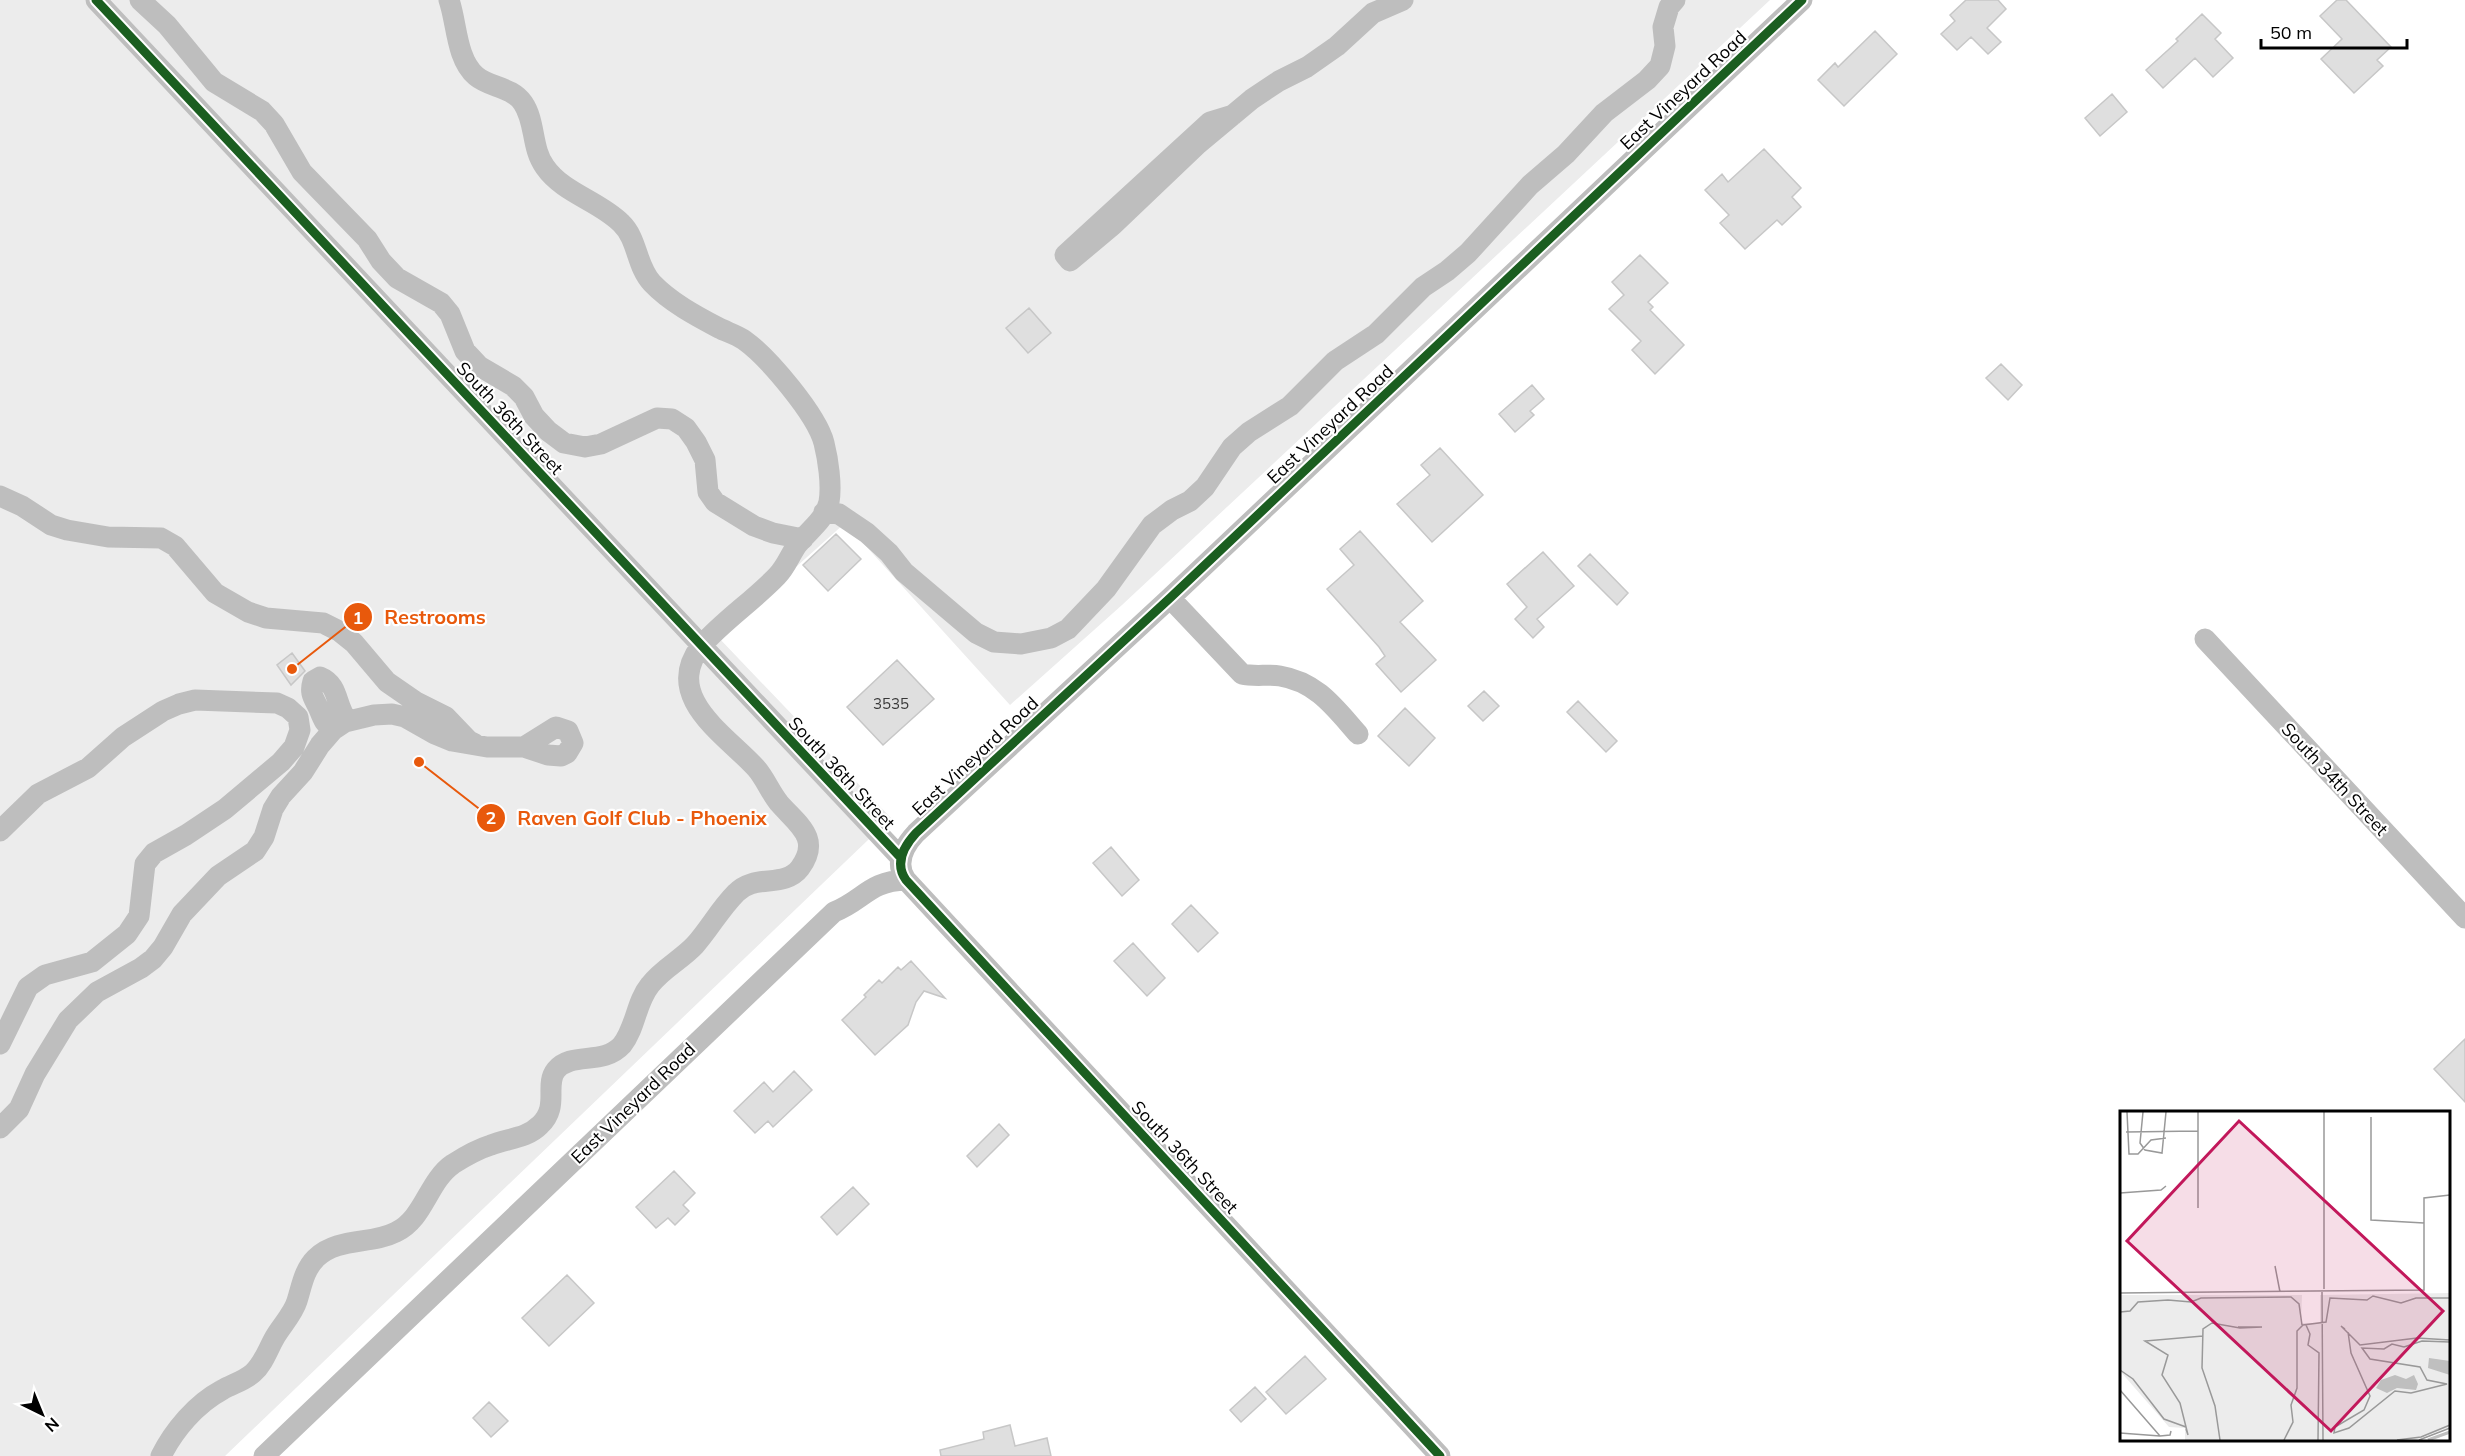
<svg xmlns="http://www.w3.org/2000/svg" width="2465" height="1456" font-family="Mulish,sans-serif">
	<style>
		.green { fill: #ececec }
		.building { fill: #dfdfdf; stroke: #c7c7c7; stroke-width: 1.5 }
		.lines { fill: none; stroke-linecap: round; stroke-linejoin: round }
		.minor { stroke: #bebebe; stroke-width: 21 }
		.cycleway-casing { stroke: #fff; stroke-width: 13 }
		.cycleway { stroke: #1b5e20; stroke-width: 9 }
		.labels { text-anchor: middle; dominant-baseline: central; stroke-width: 4.5; stroke-linejoin: round; paint-order: stroke }
		.number-label { font-size: 15px; fill: #383838 }
		.street-label { font-size: 18px; fill: #000; stroke: #fff }
		.inset-river { fill: none; stroke: #bfbfbf; stroke-width: 3 }
		.inset-road { fill: none; stroke: #999; stroke-width: 1.5 }
		.view { fill: #c2185b; fill-opacity: 0.15; stroke: #c2185b; stroke-width: 3 }
		.inset-edge { fill: none; stroke: #000; stroke-width: 3 }
		.leader { fill: none; stroke: #e8590c; stroke-width: 2 }
		.callout-dot { fill: #e8590c; stroke: #fff; stroke-width: 2 }
		.mark-label { font-size: 18px; text-anchor: middle; font-weight: bold; fill: #fff }
		.callout-label { font-size: 20px; text-anchor: middle; font-weight: bold; fill: #e8590c; stroke: #fff; stroke-width: 4.5; stroke-linejoin: round; paint-order: stroke }
	</style>
	<rect width="100%" height="100%" fill="#fff"/>
	<path class="green" d="M0,0h1770l-648,605 -112,100 -165,-182 -127,114 173,181 -666,638h-225z"/>
	<path class="building" d="M1966,0h32l8,9 -19,19 14,14 -13,12 -17,-17 -14,13 -16,-16 14,-13 -5,-6z
		M2337,0h9l45,47 -14,13 6,6 -29,27 -33,-34 21,-20 -22,-23z
		M2202,14l19,19 -6,6 18,19 -20,19 -18,-19 -32,30 -17,-18 32,-29 -2,-2z
		M1875,31l22,23 -53,52 -26,-26 17,-17 3,4z
		M2112,94l15,18 -27,24 -15,-18z
		M1764,149l37,39 -9,9 9,10 -19,18 -5,-5 -32,29 -25,-26 9,-8 -24,-25 17,-16 6,8z
		M1640,255l28,28 -20,19 5,5 -3,3 34,35 -29,29 -23,-24 9,-9 -32,-32 15,-14 -12,-13z
		M1029,308l22,25 -23,20 -22,-25z
		M2001,364l21,21 -14,15 -22,-22z
		M1532,385l12,14 -14,12 4,4 -19,17 -16,-18z
		M1440,448l43,47 -51,47 -35,-38 33,-29 -9,-10z
		M1360,531l63,70 -23,21 36,38 -35,32 -25,-28 9,-8 -6,-9 -52,-58 27,-24 -14,-16z
		M836,534l25,25 -33,32 -25,-26z
		M1543,552l31,34 -37,33 7,8 -11,11 -18,-19 12,-12 -20,-23z
		M1590,554l38,39 -11,12 -39,-39z
		M292,653l13,18 -14,14 -14,-20z
		M897,660l37,39 -51,46 -36,-38z
		M1484,691l15,15 -16,15 -15,-15z
		M1578,701l39,40 -11,11 -39,-40z
		M1405,708l30,30 -26,28 -31,-30z
		M1111,847l28,33 -17,16 -29,-33z
		M1191,905l27,28 -20,19 -26,-28z
		M1133,943l32,35 -18,18 -33,-35z
		M911,961l34,37 -21,-7 -8,11 -8,23 -33,30 -33,-35 24,-23 -2,-2 15,-15 3,3 16,-16 3,3z
		M2465,1039v63l-31,-33z
		M794,1071l18,19 -39,37 -5,-6 -13,12 -21,-22 30,-29 9,10z
		M999,1124l10,11 -32,32 -10,-11z
		M674,1171l21,22 -12,12 6,6 -14,14 -7,-7 -12,10 -20,-21z
		M853,1187l16,17 -32,31 -16,-18z
		M567,1275l27,28 -45,43 -27,-28z
		M1305,1356l21,23 -40,35 -20,-22z
		M1255,1387l11,12 -25,23 -11,-12z
		M489,1402l19,19 -17,16 -18,-19z
		M1010,1425l5,21 32,-8 4,18h-110l-1,-6 44,-11 -1,-7z"/>
	<g class="lines">
		<path class="minor" d="M96,0l805,858
			M140,0l27,25 47,57 48,29 12,13 28,48 65,67 14,22 16,17 44,25 9,11 15,37 14,15 34,20 11,11 10,19 14,15 16,12 21,4 16,-3 56,-26 15,1 14,9 10,14 9,18 3,32 7,10 39,24 19,7 30,6
			M1233,115l-23,7 -145,133 5,6 43,-36 85,-81 54,-45 27,-18 28,-14 30,-21 36,-33 30,-13
			M0,496l22,10 29,19 16,5 41,7 53,1 14,8 40,47 33,19 18,6 57,5 16,8 15,12 33,39 29,20 30,15 23,24 6,3
			M824,512l15,2 28,19 22,20 15,19 72,61 18,9 27,2 30,-6 17,-9 38,-40 46,-64 20,-15 18,-9 15,-14 27,-40 17,-15 41,-26 45,-45 41,-27 47,-47 24,-16 21,-18 62,-68 36,-31 38,-41 43,-33 13,-14 5,-20 -2,-19 6,-20 6,-7
			M1170,598l72,76c12,3 26,0 38,2 37,6 55,32 78,58
			M2205,639l260,279
			M333,730c-9,-7 -10,-11 -14,-21 -5,-11 -10,-15 -6,-28l7,-4c20,8 15,30 28,44
			M0,831l38,-37 50,-26 35,-31 40,-26 16,-7 16,-4 82,3 11,5 10,9 2,13 -6,17 -13,15 -56,47 -39,26 -32,18 -9,11 -6,52 -12,18 -35,28 -47,13 -17,12 -28,57
			M0,1128l19,-19 16,-35 33,-54 29,-28 44,-24 12,-9 10,-12 19,-33 36,-38 37,-25 9,-14 9,-28 8,-13 22,-24 17,-27 13,-15 12,-8 29,-7 18,-1 13,3 30,17 17,7 35,6h37l24,8 13,1 6,-3 6,-10 -5,-12 -12,-4 -32,20
			M161,1456c13,-26 35,-52 61,-66 10,-6 22,-9 31,-17 11,-10 15,-24 22,-36 7,-12 18,-23 22,-36 5,-16 7,-31 19,-43 22,-21 55,-13 80,-26 28,-13 32,-51 57,-68 11,-7 25,-15 38,-19 17,-7 35,-6 49,-20 20,-19 4,-40 16,-55 16,-19 47,-4 66,-25 14,-18 14,-43 28,-60 12,-16 31,-25 45,-40 15,-17 25,-36 41,-52 19,-20 48,-4 64,-25 22,-30 -3,-44 -21,-65 -9,-11 -14,-25 -23,-35 -31,-34 -94,-71 -55,-122 23,-26 52,-45 76,-70 9,-9 13,-21 20,-31 11,-14 28,-25 32,-43 3,-17 -1,-43 -5,-59 -7,-28 -56,-86 -80,-103 -7,-5 -17,-8 -25,-12 -23,-12 -49,-26 -67,-45 -16,-17 -14,-44 -31,-60 -22,-22 -58,-30 -76,-56 -14,-19 -9,-45 -22,-64 -12,-17 -33,-15 -47,-27 -20,-17 -19,-53 -27,-76
			M264,1456l570,-544c30,-12 35,-31 72,-32
			M1440,1456l-534,-576c-12,-17 -2,-34 10,-47l254,-235 632,-598"/>
		<defs>
			<path id="cycleway" d="M96,0l805,858
				M1440,1456l-534,-576c-12,-17 -2,-34 10,-47l254,-235 632,-598"/>
		</defs>
		<use href="#cycleway" class="cycleway-casing"/>
		<use href="#cycleway" class="cycleway"/>
	</g>
	<g class="labels">
		<g class="number-label">
			<text x="891" y="703">3535</text>
		</g>
		<g class="street-label">
			<text transform="translate(1683 90) rotate(-43)">East Vineyard Road</text>
			<text transform="translate(510 418) rotate(47)">South 36th Street</text>
			<text transform="translate(1330 424) rotate(-43)">East Vineyard Road</text>
			<text transform="translate(975 756) rotate(-43)">East Vineyard Road</text>
			<text transform="translate(842 773) rotate(47)">South 36th Street</text>
			<text transform="translate(2335 779) rotate(47)">South 34th Street</text>
			<text transform="translate(633 1103) rotate(-44)">East Vineyard Road</text>
			<text transform="translate(1185 1157) rotate(47)">South 36th Street</text>
		</g>
	</g>
	<g transform="translate(2120 1111)">
		<rect width="330" height="330" fill="#fff"/>
		<path d="M330,182v134l-35,13h-230v-12l-16,-1 -49,-56v-76h182l-1,28h19v-28z" fill="#ececec"/>
		<path d="M309,247l21,3v14l-22,-7zM275,264l11,4 8,-4 4,9 -2,6 -19,-2 -10,5 -11,-5 5,-8z" fill="#bfbfbf"/>
		<path class="inset-river" d="M308,329l22,-8"/>
		<path class="inset-road" d="M7,1l2,42h9l13,-14 15,-2M23,1l-3,31 5,7 17,3 4,-41M251,6v103l53,3M6,21l72,-1M0,82l41,-3 5,-4M78,97v-96M155,155l5,26M204,178v-177M202,180l1,149M0,182l304,-3v-92l26,-3M0,201l10,-1 8,-9 30,-2 23,2 10,-4 90,-1 8,7 3,21M186,214l4,9 -2,11 11,8 -1,87M225,218l-4,-3 19,19 57,-7 33,2M228,221l3,21 19,43 -6,14 -29,17 -1,6 15,-5 46,-37 16,2 36,-9 -20,-4 -7,-13 -50,-8 -8,-11 22,1 8,-5 12,3 18,-6 28,1M0,259l13,9 31,40 22,8M0,279l40,46M66,318l2,6 -8,-32 -18,-28 6,-20 -23,-14 58,-5M0,322l40,3 10,-1 1,-4M100,329l-5,-34 -13,-38 1,-39 9,-6 28,5 22,-1h-24M164,329l9,-18 -2,-17 6,-17v-57l6,-6 23,-3 4,-24 37,2 6,-4 28,7 15,-5h34M277,329l24,-3 29,-12M299,329l31,-12"/>
		<path class="view" d="M119,10l204,190 -112,120 -204,-190z"/>
		<rect width="330" height="330" class="inset-edge"/>
	</g>
	<path class="leader" d="M292 669L358 617M419 762L491 818"/>
	<g class="callout-dot">
		<circle cx="292" cy="669" r="6"/>
		<circle cx="419" cy="762" r="6"/>
		<circle cx="358" cy="617" r="15"/>
		<circle cx="491" cy="818" r="15"/>
	</g>
	<g class="mark-label">
		<text x="358" y="624">1</text>
		<text x="491" y="824">2</text>
	</g>
	<g class="callout-label">
		<text x="435" y="624">Restrooms</text>
		<text x="642" y="825">Raven Golf Club - Phoenix</text>
	</g>
	<g transform="translate(42 1414) rotate(137)" stroke="#ffffff" stroke-width="4.5" paint-order="stroke">
	<path d="M0-4.5L10 22L0 15L-10 22Z" fill="#000000"/>
	<text y="-9" font-size="16" font-weight="bold" text-anchor="middle" fill="#000000">N</text>
	</g>
	<path d="M2261 39v9h146v-9" fill="none" stroke="#000000" stroke-width="3"/>
	<text x="2270" y="39" font-size="18" fill="#000000" stroke="#ffffff" stroke-width="4.5" paint-order="stroke">50 m</text>
</svg>
